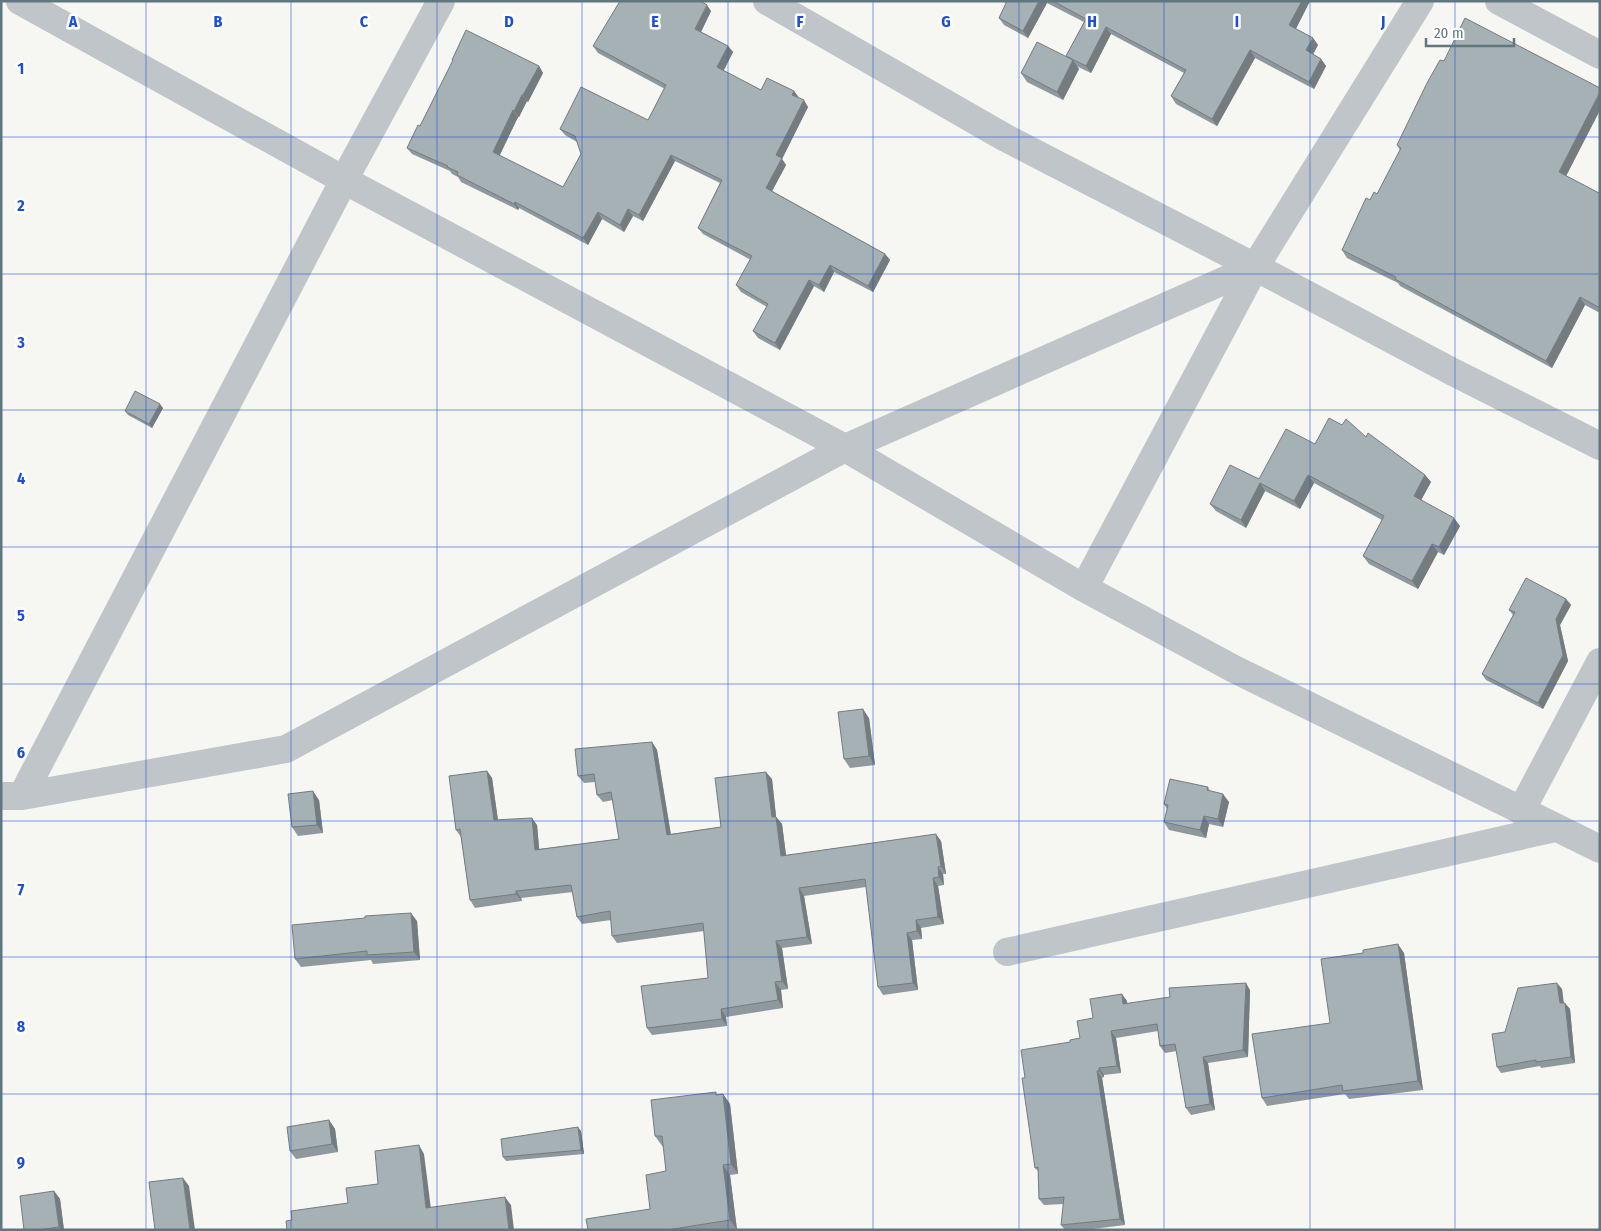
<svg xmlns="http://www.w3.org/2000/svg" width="1601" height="1231" font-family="'Fira Sans Condensed',sans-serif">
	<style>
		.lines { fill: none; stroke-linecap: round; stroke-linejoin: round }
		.minor { stroke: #bfc5c8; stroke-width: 28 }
		.wall { fill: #8f989c }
		.shaded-wall { fill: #747c7f }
		.building { fill: #a6b1b5; stroke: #747c7f }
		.grid { fill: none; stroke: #1d4ed8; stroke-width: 1; stroke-opacity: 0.55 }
		.grid-label { font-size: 16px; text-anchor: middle; font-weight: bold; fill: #1d4ed8; stroke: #fff; stroke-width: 5; stroke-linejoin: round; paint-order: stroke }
	</style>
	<rect width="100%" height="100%" fill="#f6f6f3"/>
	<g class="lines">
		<path class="minor" d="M20,1l324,179 501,268 239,140 150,81 366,180
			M767,1l237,136 251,130 196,104 149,75
			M1499,1l101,54
			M1084,588l171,-321 165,-266
			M1,796h21l264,-47 559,-301 410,-181
			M22,796l322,-616 97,-179
			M1521,811l79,-149
			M1007,952l548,-124"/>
	</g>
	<path class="wall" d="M1002,1h308l-14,28 17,9 5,7 -5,9 8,5 5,7 -12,23 -59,-31 -38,68 -41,-22 -5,-8 13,-23 -73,-39 -20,39 -15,-7 3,3 -16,31 -36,-18 -6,-9 47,-15 -2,-2 18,-34 -37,-19 -19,35 -24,-13 -5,-7 7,-15z
		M711,11l-10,21 27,14 5,6 -10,19 38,19 33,1 5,7 9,9 -26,52 4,6 -14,26 113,63 5,6 -17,32 -39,-20 -10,20 -10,-6 -34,64 -22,-12 -5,-7 14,-24 -26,-15 -5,-7 15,-25 -48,-26 -5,-6 22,-45 -45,-22 -32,60 -10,-5 -9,16 -22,-13 -14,26 -69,-37 -1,2 -57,-28 -3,-5 -6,-3 -2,-3 -38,-17 -5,-6 13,-22 33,-65 -1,-1 87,6 4,7 -15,29 -1,-1 -8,16h-1l-19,39 64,31 18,-33 -4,-12 -12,-7 -5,-6 88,-9 17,-31 -67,-36 -5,-7z
		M1444,61l156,49 -34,66 33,17 1,-1v121l-15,-8 -33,63 -152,-82 -2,-3 -51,-25 -5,-8 28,-50 7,-6 23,-44 -3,-5z
		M163,408l-11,20 -24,-13 -3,-4z
		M1366,437l59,38 6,7 -10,18 39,26 -16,29 -6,-3 -20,37 -49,-25 -6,-8 19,-36 -68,-37 -14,26 -35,-18 -19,37 -30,-17 -6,-7 49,-25 56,-35z
		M1566,599l5,6 -11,20 8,36 -25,48 -57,-29 -4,-6 31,-59 -4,-5z
		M869,718l6,47 -25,3 -6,-9z
		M652,742l5,8 14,84 50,-7 51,-48 4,38 6,7 4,31 155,-14 5,33h-3l1,11 -6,1 6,38 -23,4 1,11 -10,1 6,50 -35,5 -5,-8 -12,-100 -62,9 8,48 -30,4 6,41 -7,1 2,18 -57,9 1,9 -75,9 -5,-7 61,-50 -4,-47 -87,12 -5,-7 -1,-16 -29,4 -5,-7 -4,-25 -52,6 1,3 -47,7 -5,-8 -9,-63 -5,-7 31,-59 5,7 6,42 39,5 2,24 80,-10 -6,-39 -10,2 -6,-7 -2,-13 -11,1 -6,-7z
		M1208,787l2,4 19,11 -6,25 -14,-3 -3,14 -37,-8 -5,-8 3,-13 -3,-5z
		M319,800l4,33 -25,3 -6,-9z
		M417,921l3,39 -47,4 -2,-4 -70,7 -6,-8z
		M1404,953l19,137 -74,9 -4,-5 -78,12 -5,-8 68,-75z
		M1562,989l2,14 6,6 5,54 -34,5 -1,-2 -39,7 -4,-6 8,-35z
		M1250,990l-2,67 -40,6 7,47 -24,5 -5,-7 -9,-57 -12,2 -5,-7 -2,-15 -42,7 5,35 -17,2v2l-2,1 23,147 -40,5h-20l-4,-5 3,-21 -20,1 -5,-6 -1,-28 -3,-3 -10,-90 45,-36 10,-4 13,-20 34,-17v3z
		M718,1094h5l7,10 8,70 -8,1 7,55h-149l62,-21 16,-38 -2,-24h-1l-8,-11z
		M329,1120l6,9 3,23 -42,7 -6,-8z
		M581,1131l3,23 -78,7 -3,-4z
		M54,1191l6,8 4,31h-40z"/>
	<path class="shaded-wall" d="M1039,1h7l1,2 -19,35 -5,-7z
		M1302,1h8l-16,31 -5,-7z
		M707,5l4,6 -12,25 -4,-7z
		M1106,27l5,7 -20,39 -5,-7z
		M1313,38l5,7 -7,13 -5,-8z
		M728,46l5,6 -11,22 -5,-7z
		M1250,50l5,8 -38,68 -5,-7z
		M1321,59l5,7 -12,23 -5,-7z
		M1073,60l6,9 -16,31 -6,-8z
		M539,66l4,7 -15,29 -5,-7z
		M794,91l5,7 -7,-3z
		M1600,92v18l-36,70 -5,-8z
		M522,95l5,6 -8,16 -5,-6z
		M804,100l4,7 -26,52 4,6 -16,30 -4,-7 10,-33z
		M513,110l5,7 -20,42 -5,-7z
		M671,155l4,6 -32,60 -4,-6z
		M515,202l4,6 -1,2 -4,-6z
		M628,209l5,7 -9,16 -4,-7z
		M598,212l4,7 -14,26 -5,-7z
		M885,254l5,6 -17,32 -5,-6z
		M830,265l4,7 -10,20 -5,-7z
		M809,280l5,6 -34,64 -5,-7z
		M1580,297l5,8 -33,63 -6,-7z
		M160,404l3,4 -11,20 -3,-4z
		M1308,475l6,8 -14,26 -6,-8z
		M1425,475l6,7 -12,22 -5,-8z
		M1260,483l5,8 -19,37 -5,-8z
		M1454,518l6,8 -16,29 -5,-8z
		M1432,544l6,8 -20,37 -6,-8z
		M1566,599l5,6 -11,20 8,36 -25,48 -5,-6 18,-84z
		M863,709l6,9 6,47 -6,-9z
		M652,742l5,8 15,93 -5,-8z
		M487,771l5,7 7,50 -5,-8z
		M766,772l6,7 5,46 -5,-8z
		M313,791l6,9 4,33 -6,-8z
		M1223,794l6,8 -6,25 -5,-8z
		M1204,816l5,8 -3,14 -6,-8z
		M776,817l6,7 5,39 -6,-7z
		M532,818l5,7 3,32 -5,-7z
		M936,834l5,7 5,33 -5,-8z
		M938,867l5,7 1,11 -5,-8z
		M933,878l5,8 6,38 -6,-7z
		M799,888l5,8 8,48 -5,-7z
		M516,891l5,7 1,3 -6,-7z
		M411,913l6,8 3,39 -6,-8z
		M916,920l5,8 1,11 -5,-8z
		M907,933l5,7 6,50 -5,-7z
		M776,941l6,7 6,41 -6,-8z
		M1398,944l6,9 19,137 -5,-9z
		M775,982l6,8 2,18 -5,-8z
		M1246,983l4,7 -2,67 -5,-7z
		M1557,983l5,6 2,21 -4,-7z
		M1122,994l5,7 1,10 -5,-7z
		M1565,1003l5,6 5,54 -4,-6z
		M721,1009l5,8 1,9 -5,-7z
		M1111,1031l5,7 5,35 -4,-7z
		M1203,1057l5,6 7,47 -5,-6z
		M1099,1068l5,7v2l-5,-6z
		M1097,1071l5,7 23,147 -5,-6z
		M723,1094l7,10 8,70 -7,-10z
		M329,1120l6,9 3,23 -6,-8z
		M578,1127l3,4 3,23 -3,-4z
		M419,1145l5,9 8,63 -6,-9z
		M723,1165l7,10 7,55 -7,-10z
		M183,1178l6,8 6,44h-5z
		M54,1191l6,8 4,31h-3l-2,-3z
		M505,1197l6,8 3,25h-5z"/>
	<path class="building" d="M620,1h80l7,4 -12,24 33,17 -11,21 44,23 6,-12 27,13 -2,4 12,5 -28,55 6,3 -16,30 119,66 -17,32 -38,-21 -11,20 -10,-5 -34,63 -22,-12 15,-27 -32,-19 16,-29 -54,-28 24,-48 -51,-25 -32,60 -11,-6 -8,16 -22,-13 -15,26 -68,-36 -1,2 -57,-29 1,-3 -11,-5 1,-1 -41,-18 11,-23 2,1 33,-66h-1l14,-30 73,36 -16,29h-1l-8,16 -1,-1 -20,42 70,35 18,-33 -6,-18 -15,-7 21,-42 67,33 18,-35 -73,-39z
		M1007,1h32l-16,30 -24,-13z
		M1053,1h249l-13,24 24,13 -7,12 15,9 -12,23 -59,-32 -38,69 -41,-23 15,-26 -80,-43 -20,39 -20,-10 20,-37z
		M1465,18l135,70v4l-41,80 40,21 1,-1v116l-20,-11 -34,64 -151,-82 1,-2 -54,-27 24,-52 4,2 4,-8 3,2 24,-46 -4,-3 30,-62 13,-23 4,1z
		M1037,42l36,18 -16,32 -36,-19z
		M135,391l25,13 -11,20 -24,-13z
		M1329,418l13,7 4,-6 20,18 2,-4 57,42 -11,21 40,22 -15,29 -7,-3 -20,37 -49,-25 21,-40 -76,-41 -14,26 -34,-18 -19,37 -31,-16 20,-39 29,14 27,-50 29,15z
		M1526,578l40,21 -10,20 7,36 -25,48 -56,-29 33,-62 -6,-2z
		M863,709l6,47 -25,3 -6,-47z
		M652,742l15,93 54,-8 -6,-49 51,-6 6,45h4l5,39 155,-22 5,32 -3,1 1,10 -6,1 5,39 -22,3 1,11 -10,2 6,50 -35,4 -13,-108 -66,9 8,49 -31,4 6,40 -7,1 3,18 -57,9 1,10 -75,9 -6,-42 67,-8 -5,-55 -91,13 -2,-25 -33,6 -6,-32 -55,6v3l-46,6 -10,-71 -4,1 -7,-54 38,-5 7,49 38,-2 3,32 84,-11 -8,-47 -14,3 -3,-21 -16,2 -3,-27z
		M1170,779l38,8 -1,3 16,4 -5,25 -14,-3 -4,14 -36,-8 4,-17 -4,-1z
		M313,791l4,34 -25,2 -4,-33z
		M411,913l3,39 -47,3v-4l-72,8 -3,-34 73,-7v-2z
		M1398,944l20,137 -75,10 -1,-6 -80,13 -10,-64 78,-11 -9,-64 42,-6v-3z
		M1246,983l-3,67 -40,7 7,47 -24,4 -11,-64 -15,2 -3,-22 -46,7 6,35 -18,2v3h-2l23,148 -59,6 3,-28 -25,2 -1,-32 -3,1 -13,-90h3l-4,-28 49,-8v-2l10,-2 -3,-17 16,-3 -3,-19 32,-5 1,10 47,-7 -1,-9z
		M1557,983l3,20h5l6,54 -35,5v-2l-39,7 -5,-33 13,-2 13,-44z
		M716,1092v3l7,-1 8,70 -8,1 7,55 -63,10h-79l-2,-11 64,-10 -4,-34 20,-4 -4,-35h-7l-4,-36z
		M329,1120l3,24 -42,7 -3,-24z
		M578,1127l3,23 -78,7 -2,-18z
		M419,1145l7,63 79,-11 4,33h-222l-1,-9 6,-1 -1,-9 57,-8 -2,-15 32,-4 -3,-33z
		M183,1178l7,52h-35l-6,-48z
		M54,1191l5,36 -21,3h-14l-4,-34z"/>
	<path class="grid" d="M146,1v1229M291,1v1229M437,1v1229M582,1v1229M728,1v1229M873,1v1229M1019,1v1229M1164,1v1229M1310,1v1229M1455,1v1229M1,137h1599M1,274h1599M1,410h1599M1,547h1599M1,684h1599M1,821h1599M1,957h1599M1,1094h1599"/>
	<g class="grid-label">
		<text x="73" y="27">A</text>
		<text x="218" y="27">B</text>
		<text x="364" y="27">C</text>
		<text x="509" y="27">D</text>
		<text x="655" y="27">E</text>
		<text x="800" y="27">F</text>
		<text x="946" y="27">G</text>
		<text x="1092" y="27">H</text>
		<text x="1237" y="27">I</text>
		<text x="1383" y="27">J</text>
		<text x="21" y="74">1</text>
		<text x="21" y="211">2</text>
		<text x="21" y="348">3</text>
		<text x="21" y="484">4</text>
		<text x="21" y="621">5</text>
		<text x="21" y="758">6</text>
		<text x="21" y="895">7</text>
		<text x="21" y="1032">8</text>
		<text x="21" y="1168">9</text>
	</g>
	<rect width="1601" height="1231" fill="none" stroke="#60777f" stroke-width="5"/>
	<path d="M1426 38v8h88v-8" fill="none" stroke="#60777f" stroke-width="2.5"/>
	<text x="1434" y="38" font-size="15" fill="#60777f" stroke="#ffffff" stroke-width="4" paint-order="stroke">20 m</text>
</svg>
